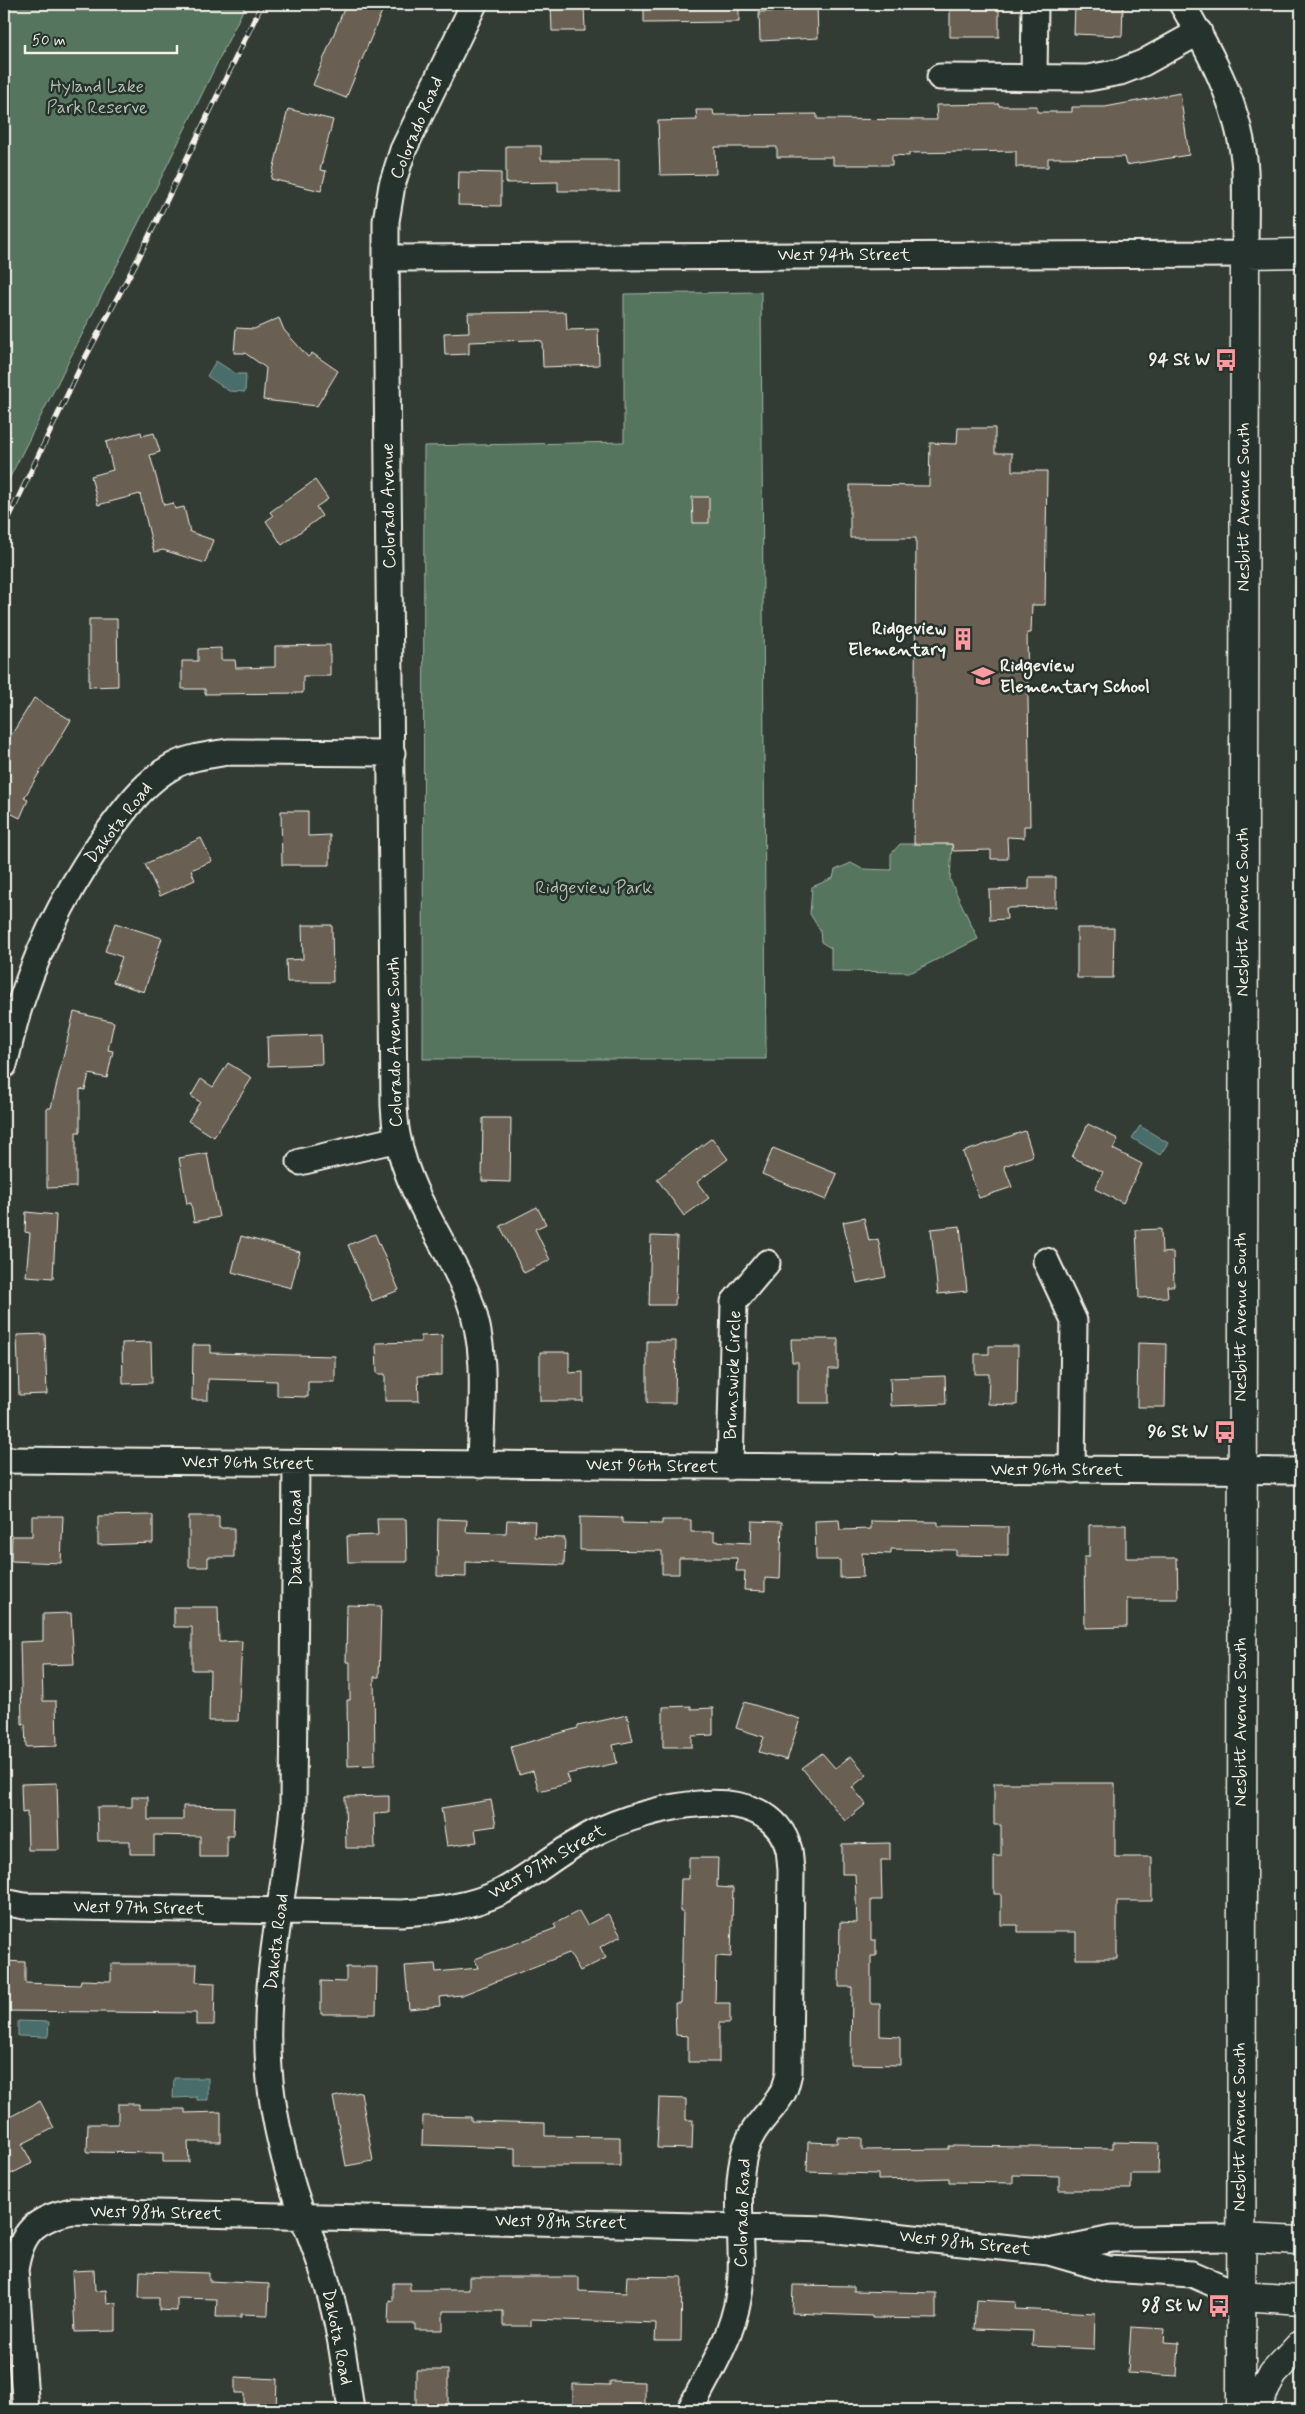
<svg xmlns="http://www.w3.org/2000/svg" width="1305" height="2414" font-family="Mynerve,sans-serif">
	<style>
		.green { fill: #54755f; stroke: #a4b3a4 }
		.water { fill: #486d6b; stroke: #8da29d }
		.building { fill: #696152; stroke: #f4f1e8 }
		.lines { fill: none; stroke-linecap: round; stroke-linejoin: round }
		.street-casing { stroke: #f4f1e8; stroke-width: 29 }
		.secondary-casing { stroke: #f4f1e8; stroke-width: 31 }
		.street { stroke: #26332d; stroke-width: 25 }
		.secondary { stroke: #26332d; stroke-width: 28 }
		.rail-casing { stroke: #f4f1e8; stroke-width: 5.5 }
		.rail { stroke: #26332d; stroke-width: 4; stroke-dasharray: 11; stroke-linecap: butt }
		.labels { text-anchor: middle; dominant-baseline: central; stroke-width: 5; stroke-linejoin: round; paint-order: stroke }
		.park-label { font-size: 18px; fill: #b4bfb1; stroke: #26332d }
		.street-label { font-size: 18px; fill: #f4f1e8; stroke: #26332d }
		.poi-label { font-size: 18px; font-weight: bold; fill: #f4f1e8; stroke: #26332d; text-anchor: end }
	</style>
	<rect width="100%" height="100%" fill="#333c34"/>
	<filter id="ink" filterUnits="userSpaceOnUse"><feTurbulence type="fractalNoise" baseFrequency=".02" numOctaves="2"/><feDisplacementMap in="SourceGraphic" scale="10" xChannelSelector="R" yChannelSelector="G"/><feConvolveMatrix kernelMatrix="1 2 1 2 8 2 1 2 1" color-interpolation-filters="sRGB"/></filter>
	<g filter="url(#ink)">
		<path class="green" d="M4,4h242l-88,180 -154,305z
			M761,292l5,767h-343l1,-613 200,-4v-148z
			M900,844h52l-2,36 28,59 -66,33 -81,-1v-23l-10,-6 -1,-12 -10,-16 2,-27 21,-9 2,-8 16,-7 11,6 29,1v-16z"/>
		<path class="water" d="M216,361l20,13h10l-1,18 -16,-1 -22,-15z
			M1140,1126l28,17 -8,12 -28,-17z
			M18,2021l31,1 -1,15 -30,-1z
			M174,2078h34v22h-11v-3l-24,1z"/>
		<path class="building" d="M346,4h39l-39,94 -33,-13z
			M551,4h33l1,27h-33z
			M644,4h95v18l-95,1z
			M791,4h26l1,34 -58,3 -1,-29 32,-1z
			M950,4h49v33h-49z
			M1075,4h48l-1,32 -48,-2z
			M1180,93l9,62 -63,10 -2,-8 -76,1v9h-32v-16l-107,2v3l-17,-1v10h-59v-8h-56v-10h-62l1,27 -56,1 -2,-54 39,-1 -1,-10h17l1,5 103,-1v5l120,1 -1,-15 63,-1v2h38v6h35v-5h33z
			M288,109l45,11 -13,50 6,1 -5,20 -50,-12z
			M506,146h35v14h78v31h-61v-9l-52,1z
			M459,172l42,1v33l-43,-1z
			M566,312l1,18 31,-1 1,36 -56,2 -1,-26 -9,-1 -64,2v12l-24,1 -1,-22 25,-1 -1,-19z
			M279,318l5,12 24,27 4,-4 26,18 -21,35 -54,-6 3,-32 -21,-15h-11l2,-25 18,1z
			M958,428h37v25h17v18h35l-2,134h-13l-1,28h-4l3,193h-6v12l-17,-1 1,22h-17v-9l-38,1 -1,-7h-38l2,-306h-66v-53l79,1 1,-43 27,1z
			M141,432l1,4 12,-3 6,19 -10,3 14,50 9,-2 2,6 9,-2 6,25 23,8 -8,23 -42,-13 -9,2 -14,-58 -42,11 -7,-29 22,-6 -7,-28z
			M315,480l13,19 -12,8 6,9 -40,29 -16,-24 7,-5 -3,-4z
			M692,497h17v26h-16z
			M89,619h28l1,67 -29,1z
			M330,645v31h-27v17l-98,1v-5h-23v-28h16v-12l23,-1v12h14l1,8 39,-1v-21z
			M34,698l37,22 -47,78 4,2 -8,18 -16,-8v-63z
			M281,811h27v25l22,-1v30h-48z
			M201,838l11,23 -21,9 4,10 -35,16 -15,-32z
			M1029,877h27v30l-50,1 1,11 -17,1 -1,-30 40,-1z
			M115,923l47,15 -18,54 -31,-10 9,-25 -17,-6z
			M302,925h30l1,57h-46l-1,-22 17,-1z
			M1077,928h37l-1,50h-36z
			M74,1012l40,10 -6,28 5,1 -6,27 -18,-4 -4,16 -5,-1v43h-4v55l-29,1v-80h4z
			M321,1035l1,29 -54,2 -1,-29z
			M228,1063l24,15 -38,59 -26,-16 12,-19 -9,-6 10,-17 12,8z
			M483,1118h28l-1,64 -28,-1z
			M1088,1124l30,15 -5,10 29,15 -19,39 -28,-14 8,-17 -31,-15z
			M1025,1131l8,25 -29,10 8,21 -33,11 -16,-46z
			M712,1138l16,21 -31,23 12,16 -25,18 -27,-37z
			M773,1148l64,26 -11,26 -64,-26z
			M207,1153l12,64 -25,5 -3,-19 -4,1 -8,-46z
			M537,1207l9,17 -11,5 15,31 -26,13 -24,-47z
			M26,1212l30,3 -3,63 -27,-2 4,-43 -5,-1z
			M864,1218l5,23 9,-2 8,38 -29,6 -14,-61z
			M960,1226l7,65 -29,3 -7,-65z
			M1161,1229l1,24 11,-1 1,34h-7l1,11 -29,1 -3,-68z
			M375,1234l24,56 -27,11 -24,-56z
			M241,1236l59,16 -9,36 -59,-16z
			M651,1236l26,1 -2,68h-26z
			M45,1334l2,60 -28,1 -2,-60z
			M442,1335v40l-24,1 1,25h-34v-27h-8l-1,-31 45,-1v-6z
			M791,1339h47v30h-9v34h-31v-41h-6z
			M647,1341h29l-1,62h-28z
			M151,1342l1,41 -29,1 -1,-41z
			M1138,1343l28,1 -1,63h-28z
			M193,1345h18v8l124,3v26h-27v15l-31,-1v-15l-69,-2v21h-16z
			M989,1346h29l-1,59 -29,-1 1,-30h-14v-20h14z
			M540,1352h29v21l14,-1v29h-43z
			M945,1376l1,28 -55,2 -1,-28z
			M153,1515v28l-55,2v-29z
			M32,1516h31l-2,47 -50,-2 1,-25h20z
			M189,1516h30v12h15v29h-26v10h-19z
			M580,1517l42,1v5l40,1v-4h29v12h23v9l37,2 1,-22 30,1 -2,57 -15,-1v13l-21,-1 1,-19h-9l1,-13h-58v16h-17v-23l-82,-1z
			M377,1519h29l1,43h-59l-1,-26 31,-1z
			M438,1519l29,1 -1,12 40,1 1,-13 28,1 -1,16 31,1 -1,27 -98,-3v15l-29,-1z
			M839,1520l1,10 31,-1v-8l67,1v4l70,1v29l-52,-1v-5l-65,-1v5l-29,-1 1,24 -23,1v-18h-24l-1,-39z
			M1089,1525h37v33h51l1,41h-51v28l-42,1 -1,-71h5z
			M347,1605l34,1 -2,71h-5l1,88 -27,1 -1,-66h3v-38h-4z
			M174,1607h44l1,35 23,-1 -4,80h-29l1,-51h-18v-43h-18z
			M71,1613l3,51 -32,1 1,36h13l1,45 -31,1 -1,-23h-3l-2,-82 23,-1v-27z
			M744,1702l56,17 -13,41 -28,-8 5,-15 -28,-9z
			M691,1706v3l22,-1v27l-21,1v11h-29v-40z
			M627,1715l6,26 -20,4 4,18 -50,11 3,9 -31,8 -6,-20 -14,4 -8,-28 67,-19v-2z
			M822,1753l13,15 16,-12 16,19 -15,12 14,17 -21,17 -43,-53z
			M57,1783l2,67h-31l-1,-38 -5,1 -1,-29z
			M994,1783h121v74h37v44h-35v58h-41v-27h-58v-7h-17v-31h-7v-38h7v-31h-7z
			M389,1796v17l-15,1 1,34h-29l-1,-51z
			M132,1797h16v23h35v-14l51,1 -1,29h-6v21h-27v-21l-46,-1v19h-24v-13h-32l-1,-34h35z
			M491,1800l5,26 -21,3 2,13 -30,4 -6,-38z
			M890,1843v17h-9l1,40h-11v40h5v16h-5v48h9v32l20,1v28l-49,-1 1,-77h-13l1,-65 17,1 -2,-49h-13v-30z
			M689,1858h29l-1,29 16,1 -2,69 -15,-1 -1,47h15v20h-11v39h-31v-26l-12,-1 -1,-32h6l2,-92h-3l1,-32h8z
			M579,1911l8,14 21,-11 13,22 -21,11 6,11 -26,13 -11,-18 -107,42 -23,2 1,9 -31,3 -4,-43 30,-2 1,8 42,-4 -3,-9 81,-31 -2,-4z
			M4,1961l21,1v21l55,2 1,-5 30,1v-17h86l-1,18 19,1 -1,42h-18v-12l-192,-2z
			M346,1967h31l-1,47h-55v-33l25,1z
			M361,2092l12,69 -27,5 -13,-69z
			M659,2098l27,1v21h7l-1,29 -35,-1z
			M40,2101l14,27 -32,16 10,19 -21,11 -7,-14v-40z
			M118,2104h21v5h46v4l36,-1v30h-33l1,20h-26v-9l-76,-1 1,-28h30z
			M423,2116l48,1v4l74,2v13l75,1v29h-105v-18l-93,-3z
			M837,2137l25,1v12l87,-1v-3l164,2v-6l46,1 -1,31h-27v15h-43v1h-29v-14l-46,-1v8l-64,-1v-4l-71,2v-6l-71,-2 1,-30 29,1z
			M94,2270l1,21 11,-1 1,14 9,-1v28l-41,1 -3,-61z
			M140,2271l69,2v8l60,3 -1,31 -27,-1v3h-25l1,-18 -40,-1v13l-18,-1v-12h-20z
			M627,2276l55,1 -1,64h-26l1,-18 -125,-4v7h-28v-15h-60v19h-28v-6h-27l1,-24 4,1v-18h17v7h59v-13h110v14l47,2z
			M793,2285l61,1v5l82,2v26l-64,-1v-2l-80,-3z
			M976,2300l40,2 -1,7 80,4 -1,36 -62,-3 1,-15 -59,-2z
			M1131,2327l34,2 -1,13 15,1 -2,33 -49,-3z
			M416,2370h32v40h-32z
			M235,2377l42,2 -1,31h-32v-17h-9z
			M610,2381l35,1v23h-29v5h-29v-3h-14v-23l37,1z"/>
		<g class="lines">
			<defs>
				<path id="street" d="M474,4l-71,146 -11,35 -6,36v37l8,847c1,12 1,23 4,34 11,58 50,106 71,160 20,52 12,111 11,166
					M940,77l148,1 32,-6 23,-9 56,-31
					M1034,77l1,-73
					M386,258l859,-4c0,-28 1,-56 0,-84 -4,-60 -33,-115 -63,-166
					M4,1065c6,-22 10,-45 18,-66 21,-63 52,-122 92,-175 17,-23 34,-44 59,-58 16,-9 37,-11 55,-14l164,1
					M300,1162l98,-23
					M1046,1261l28,60 -2,149
					M4,1460l1297,11
					M296,1463l-3,342c-7,88 -31,175 -24,264 3,41 13,83 25,122 10,31 24,61 33,93 13,41 18,84 24,126
					M730,1467l4,-165 33,-39
					M4,1902l20,4 377,7c34,-2 69,-6 100,-21 32,-17 60,-42 93,-59 48,-24 175,-60 195,17 1,5 1,13 2,19l-2,204c-2,6 -3,16 -7,21 -12,20 -31,33 -37,57 -11,40 -2,85 -4,125 -3,54 -28,88 -51,134
					M1054,2251l58,-12 128,-1
					M26,2410l-11,-140c6,-39 20,-51 57,-59l755,18 222,23 59,17 84,5 50,22"/>
				<path id="secondary" d="M1240,2238l61,3
					M1242,2296l59,4
					M1241,2410l4,-2156 56,-1
					M1254,2410l19,-36 28,-30"/>
			</defs>
			<use href="#street" class="street-casing"/>
			<use href="#secondary" class="secondary-casing"/>
			<use href="#street" class="street"/>
			<use href="#secondary" class="secondary"/>
			<defs>
				<path id="rail" d="M4,528l79,-166 55,-103 124,-255"/>
			</defs>
			<use href="#rail" class="rail-casing"/>
			<use href="#rail" class="rail"/>
		</g>
	</g>
	<defs>
		<symbol id="bus-bare" viewBox="-9 -9 18 18"><path d="M-5-6H5V4H4V6H2V4H-2V6H-4V4H-5ZM-3.5-4V0h7V-4ZM-3.5 1.2v1.5H-2V1.2ZM2 1.2v1.5H3.5V1.2Z" fill="#ff9aa2" stroke="#26332d" stroke-width="2.5" paint-order="stroke"/></symbol>
		<symbol id="building-bare" viewBox="-9 -9 18 18"><path d="M-4-6H4V6H1V3H-1V6H-4ZM-2.5-4.3h1.7v1.8h-1.7ZM.8-4.3h1.7v1.8H.8ZM-2.5-1h1.7V.8h-1.7ZM.8-1h1.7V.8H.8Z" fill="#ff9aa2" stroke="#26332d" stroke-width="2.5" paint-order="stroke"/></symbol>
		<symbol id="school-bare" viewBox="-9 -9 18 18"><path d="M0-5L7-2L0 1L-7-2ZM-4 1L0 2.5L4 1V4Q0 6-4 4Z" fill="#ff9aa2" stroke="#26332d" stroke-width="2.5" paint-order="stroke"/></symbol>
	</defs>
	<g fill-rule="evenodd">
		<use href="#bus-bare" x="1210" y="344" width="32" height="32"/>
		<use href="#building-bare" x="947" y="623" width="32" height="32"/>
		<use href="#school-bare" x="967" y="660" width="32" height="32"/>
		<use href="#bus-bare" x="1209" y="1416" width="32" height="32"/>
		<use href="#bus-bare" x="1203" y="2290" width="32" height="32"/>
	</g>
	<g class="labels">
		<g class="park-label">
			<text x="97" y="87">Hyland Lake<tspan x="97" dy="21">Park Reserve</tspan></text>
			<text x="594" y="888">Ridgeview Park</text>
		</g>
		<g class="street-label">
			<text transform="translate(417 128) rotate(-67)">Colorado Road</text>
			<text x="844" y="255">West 94th Street</text>
			<text transform="translate(389 506) rotate(-91)">Colorado Avenue</text>
			<text transform="translate(1244 507) rotate(-90)">Nesbitt Avenue South</text>
			<text transform="translate(119 823) rotate(-52)">Dakota Road</text>
			<text transform="translate(1243 912) rotate(-90)">Nesbitt Avenue South</text>
			<text transform="translate(395 1042) rotate(-91)">Colorado Avenue South</text>
			<text transform="translate(1241 1317) rotate(-90)">Nesbitt Avenue South</text>
			<text transform="translate(733 1375) rotate(-88)">Brunswick Circle</text>
			<text transform="translate(248 1463) rotate(1)">West 96th Street</text>
			<text transform="translate(652 1466) rotate(1)">West 96th Street</text>
			<text x="1057" y="1470">West 96th Street</text>
			<text transform="translate(296 1538) rotate(-90)">Dakota Road</text>
			<text transform="translate(1241 1722) rotate(-90)">Nesbitt Avenue South</text>
			<text transform="translate(547 1862) rotate(-30)">West 97th Street</text>
			<text transform="translate(139 1908) rotate(1)">West 97th Street</text>
			<text transform="translate(277 1942) rotate(-83)">Dakota Road</text>
			<text transform="translate(1240 2127) rotate(-90)">Nesbitt Avenue South</text>
			<text transform="translate(156 2213) rotate(1)">West 98th Street</text>
			<text transform="translate(743 2213) rotate(-88)">Colorado Road</text>
			<text transform="translate(561 2222) rotate(1)">West 98th Street</text>
			<text transform="translate(965 2243) rotate(6)">West 98th Street</text>
			<text transform="translate(337 2337) rotate(79)">Dakota Road</text>
		</g>
		<g class="poi-label">
			<text x="1210" y="360">94 St W</text>
			<text x="946" y="629">Ridgeview<tspan x="946" dy="21">Elementary</tspan></text>
			<text x="1000" y="666" text-anchor="start">Ridgeview<tspan x="1000" dy="21">Elementary School</tspan></text>
			<text x="1208" y="1432">96 St W</text>
			<text x="1202" y="2306">98 St W</text>
		</g>
	</g>
	<rect width="1305" height="2414" fill="none" stroke="#26332d" stroke-width="20"/>
	<rect x="10" y="10" width="1285" height="2394" fill="none" stroke="#f4f1e8" stroke-width="2" filter="url(#ink)"/>
	<path d="M25 45v8h152v-8" fill="none" stroke="#f4f1e8" stroke-width="2.5"/>
	<text x="32" y="45" font-size="15" fill="#f4f1e8" stroke="#26332d" stroke-width="4" paint-order="stroke">50 m</text>
</svg>
